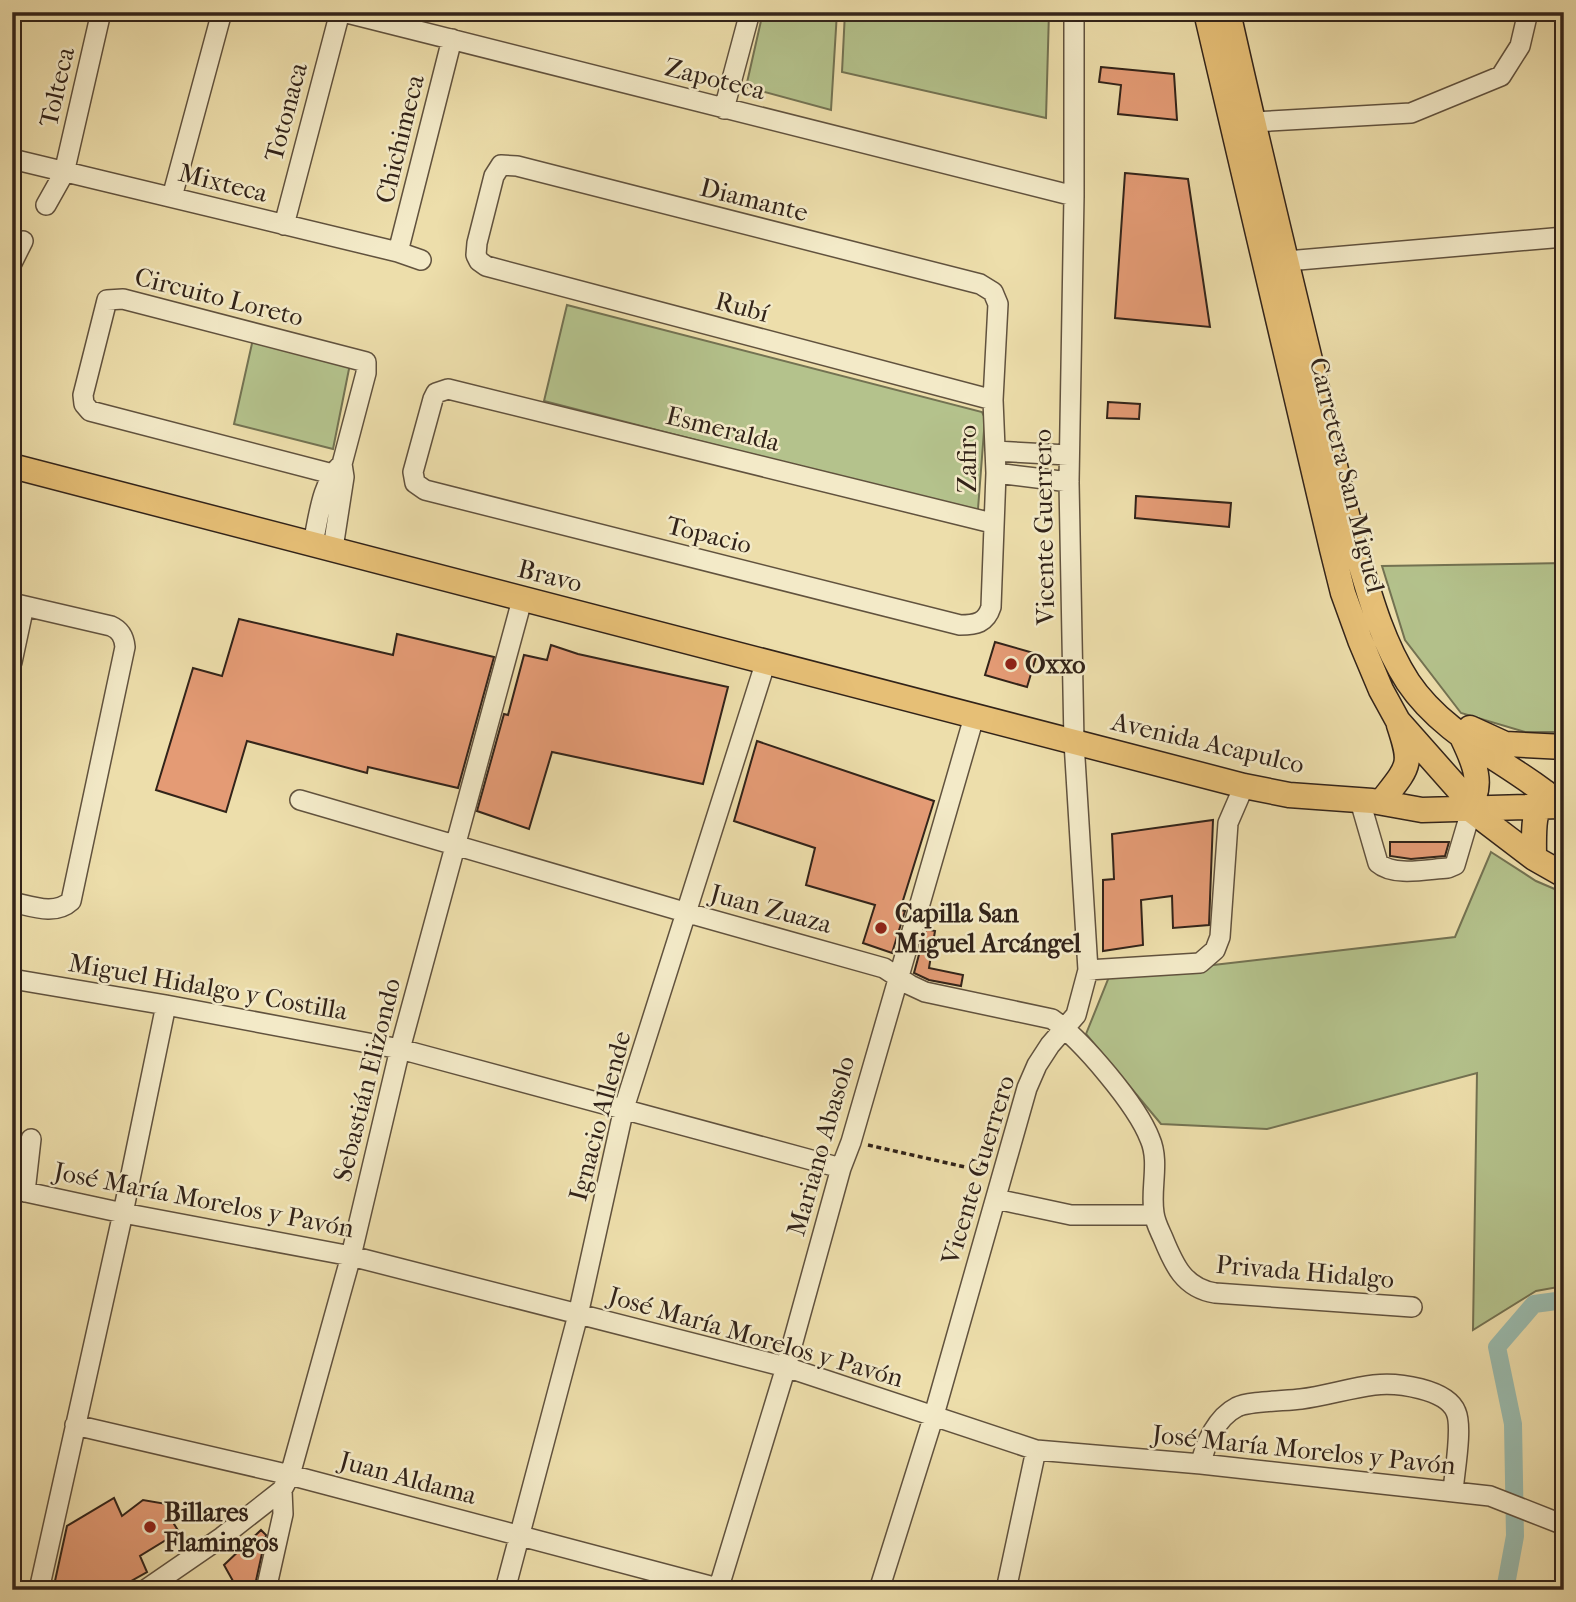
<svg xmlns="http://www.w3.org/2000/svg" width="1576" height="1602" font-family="'IM FELL French Canon',serif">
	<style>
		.green { fill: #b4c28c; stroke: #737252; stroke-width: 2 }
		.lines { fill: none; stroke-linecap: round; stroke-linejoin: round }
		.canal { stroke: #9abbae; stroke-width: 18 }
		.building { fill: #e49b75; stroke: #322319; stroke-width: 2 }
		.minor-casing { stroke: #61523e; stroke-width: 22 }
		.major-casing { stroke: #322319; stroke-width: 27 }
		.path { stroke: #322319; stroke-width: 3.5; stroke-dasharray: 5 3.5; stroke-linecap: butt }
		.minor { stroke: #f3eac8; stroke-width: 19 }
		.major { stroke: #e6bf76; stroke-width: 24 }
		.poi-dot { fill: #8f2418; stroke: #f3eac8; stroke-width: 2.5 }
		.labels { text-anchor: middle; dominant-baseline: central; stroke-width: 5; stroke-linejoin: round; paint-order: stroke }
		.street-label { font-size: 26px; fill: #322319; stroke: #f3eac8 }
		.poi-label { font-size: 26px; font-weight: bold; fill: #322319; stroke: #f3eac8; text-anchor: start }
	</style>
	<rect width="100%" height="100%" fill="#eddeab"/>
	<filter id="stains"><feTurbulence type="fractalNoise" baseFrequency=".00286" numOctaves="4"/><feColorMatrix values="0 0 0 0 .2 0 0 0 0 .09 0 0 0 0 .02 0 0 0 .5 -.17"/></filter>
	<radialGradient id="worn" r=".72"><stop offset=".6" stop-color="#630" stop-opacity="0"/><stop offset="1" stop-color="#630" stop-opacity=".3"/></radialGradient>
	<path class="green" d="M763,12h74l-6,98 -85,-23z
		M845,12h204l-3,106 -204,-46z
		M567,305l415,107 3,6 -7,91 -6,2 -428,-110z
		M253,339l97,25 -17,85 -99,-25z
		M1564,563v169h-39l-64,-19 -56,-73 -23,-74z
		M1491,852l45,29 28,12v393l-28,5 -63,39 4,-257 -210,56 -106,-5 -75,-90 23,-57 346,-40z"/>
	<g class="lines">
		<path class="canal" d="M1505,1590l10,-54 -2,-112 -16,-77 37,-43 30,-4"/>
	</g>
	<path class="building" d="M1101,67l73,7 3,46 -59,-6 3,-29 -22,-3z
		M1125,173l63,6 22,148 -95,-9z
		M1108,402l32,2 -1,15 -32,-1z
		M1136,496l95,7 -2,24 -94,-9z
		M239,619l154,36 4,-21 97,23 -36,131 -90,-21 -1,6 -120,-32 -21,71 -70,-22 37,-122 29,8z
		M995,642l42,12 -10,33 -42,-12z
		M551,645l27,9 150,33 -25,97 -151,-32 -23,77 -52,-18 27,-97 4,1 16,-60 23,5z
		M757,741l177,60 -34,109 5,1 -13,42 -29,-10 12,-38 -69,-20 9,-37 -81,-27z
		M1213,820l-4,105 -36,3 -1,-32 -31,4 2,45 -40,6v-71l11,-1 -2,-45z
		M1390,842h59l-4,14 -34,3 -21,-3z
		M926,929l9,2 -6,37 34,7 -2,11 -32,-6 -15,-7z
		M114,1498l8,18 21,-16 35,6 -4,18 5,8 -39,24 7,16 -32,18h-15l-5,-7 -13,7h-29l14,-64z
		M261,1530l5,5 -12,55h-16l-14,-25z"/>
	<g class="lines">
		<defs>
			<path id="minor" d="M343,12l731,184
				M724,109l26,-97
				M1253,122l158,-9 90,-37 19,-30 8,-34
				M12,159l386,93 23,8
				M172,197l50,-185
				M46,205l18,-32 37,-161
				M284,225l56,-213
				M398,252l54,-213
				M1287,261l277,-24
				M12,263l11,-22
				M995,451l73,4
				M996,473l73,9
				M992,523l-544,-134 -12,4 -3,6 -20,73 2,11 10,7 535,135c16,0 26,-2 31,-18l5,-134 -3,-73 5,-96 -5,-12 -13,-8 -463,-118 -16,-1 -7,11 -17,67 -1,12 3,6 7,5 507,134
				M313,543c6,-26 8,-59 28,-78
				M333,548l11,-71 -2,-13 24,-91v-11l-243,-63 -16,1 -24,95 1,9 6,7 254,66
				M12,603l99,23c9,4 13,10 14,21l-54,254c-16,15 -40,5 -59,1
				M12,662l12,-56
				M300,800l388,113 196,55 26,17 15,7 127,27c30,21 85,86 98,120 10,23 0,50 4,74 1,9 6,18 9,25 11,27 21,50 52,55l197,14
				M1360,801l18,62c16,14 50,6 70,5l7,-3 13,-44
				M1088,970l112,-7 15,-13 5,-13 8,-114 16,-37
				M12,979l154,26 234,44 441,119
				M12,1189l111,24 228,43 435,111 250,83 165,14 289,32 74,29
				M25,1192l6,-53
				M996,1199l75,16h83
				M75,1425l215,50 435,115
				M1201,1464c4,-21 16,-47 36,-57 11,-6 49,-6 64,-8 24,-3 49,-11 73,-14 23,-3 73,4 82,27 7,16 -2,62 -3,80
				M39,1590l84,-377 43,-208
				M145,1590l77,-53 60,-47 8,-15 61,-219 49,-207 122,-449
				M266,1590l17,-76 -1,-24
				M505,1590l73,-275 46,-207 142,-447
				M718,1590l68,-223 55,-199 10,-26 123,-425
				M879,1590l55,-175 93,-327 10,-23 13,-20 26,-30 12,-45 -14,-228 -5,-260 5,-286v-184
				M1006,1590l30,-140"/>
			<path id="major" d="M1206,12l126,537 11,44 17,47 21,50 17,31 62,70 7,16 67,51 30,17
				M1228,12c28,126 59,252 89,377 13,57 26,114 42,170 12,42 25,86 49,123 39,58 106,81 156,126
				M12,466l1232,320 45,9 83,6 50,9 140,-4
				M1470,728l35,16 59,3
				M1463,739c10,21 23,48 4,68
				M1385,797c25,-32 27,-33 14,-72
				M1534,858c0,-25 -2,-44 11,-66"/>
		</defs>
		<use href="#minor" class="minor-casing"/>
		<use href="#major" class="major-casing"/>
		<path class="path" d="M868,1145l119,27"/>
		<use href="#minor" class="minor"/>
		<use href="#major" class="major"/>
	</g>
	<g class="poi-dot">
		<circle cx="1011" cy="664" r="7"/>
		<circle cx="881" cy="928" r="7"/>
		<circle cx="150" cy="1527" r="7"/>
	</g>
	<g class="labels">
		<g class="street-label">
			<text transform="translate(715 79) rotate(14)">Zapoteca</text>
			<text transform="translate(57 87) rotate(-77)">Tolteca</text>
			<text transform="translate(286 112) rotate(-75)">Totonaca</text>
			<text transform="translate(400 139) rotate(-76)">Chichimeca</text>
			<text transform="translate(223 183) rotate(14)">Mixteca</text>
			<text transform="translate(754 200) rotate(14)">Diamante</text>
			<text transform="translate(219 297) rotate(14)">Circuito Loreto</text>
			<text transform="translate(742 307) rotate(15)">Rubí</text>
			<text transform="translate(723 429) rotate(14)">Esmeralda</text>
			<text transform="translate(967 459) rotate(-90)">Zafiro</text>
			<text transform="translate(1347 475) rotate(76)">Carretera San Miguel</text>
			<text transform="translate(1044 527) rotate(-91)">Vicente Guerrero</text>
			<text transform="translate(709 535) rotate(14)">Topacio</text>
			<text transform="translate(550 576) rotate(14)">Bravo</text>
			<text transform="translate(1208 743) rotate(13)">Avenida Acapulco</text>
			<text transform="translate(771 909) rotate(15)">Juan Zuaza</text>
			<text transform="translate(208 987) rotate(10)">Miguel Hidalgo y Costilla</text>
			<text transform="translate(367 1080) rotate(-76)">Sebastián Elizondo</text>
			<text transform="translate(600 1116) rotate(-75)">Ignacio Allende</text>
			<text transform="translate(821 1146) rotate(-74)">Mariano Abasolo</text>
			<text transform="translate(978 1170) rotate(-73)">Vicente Guerrero</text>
			<text transform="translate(204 1200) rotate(11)">José María Morelos y Pavón</text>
			<text transform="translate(1305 1272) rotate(5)">Privada Hidalgo</text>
			<text transform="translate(756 1337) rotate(16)">José María Morelos y Pavón</text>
			<text transform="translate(1304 1450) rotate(6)">José María Morelos y Pavón</text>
			<text transform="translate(408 1478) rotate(15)">Juan Aldama</text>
		</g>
		<g class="poi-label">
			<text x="1025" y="664">Oxxo</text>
			<text x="895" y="913">Capilla San<tspan x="895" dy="30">Miguel Arcángel</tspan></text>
			<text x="164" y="1512">Billares<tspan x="164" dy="30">Flamingos</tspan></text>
		</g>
	</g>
	<rect width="1576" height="1602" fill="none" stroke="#eddeab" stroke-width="42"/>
	<rect x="14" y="14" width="1548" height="1574" fill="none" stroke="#322319" stroke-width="3.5"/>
	<rect x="21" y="21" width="1534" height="1560" fill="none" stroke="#322319" stroke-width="2"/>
	<rect width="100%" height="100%" filter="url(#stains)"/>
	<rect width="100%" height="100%" fill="url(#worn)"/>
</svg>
